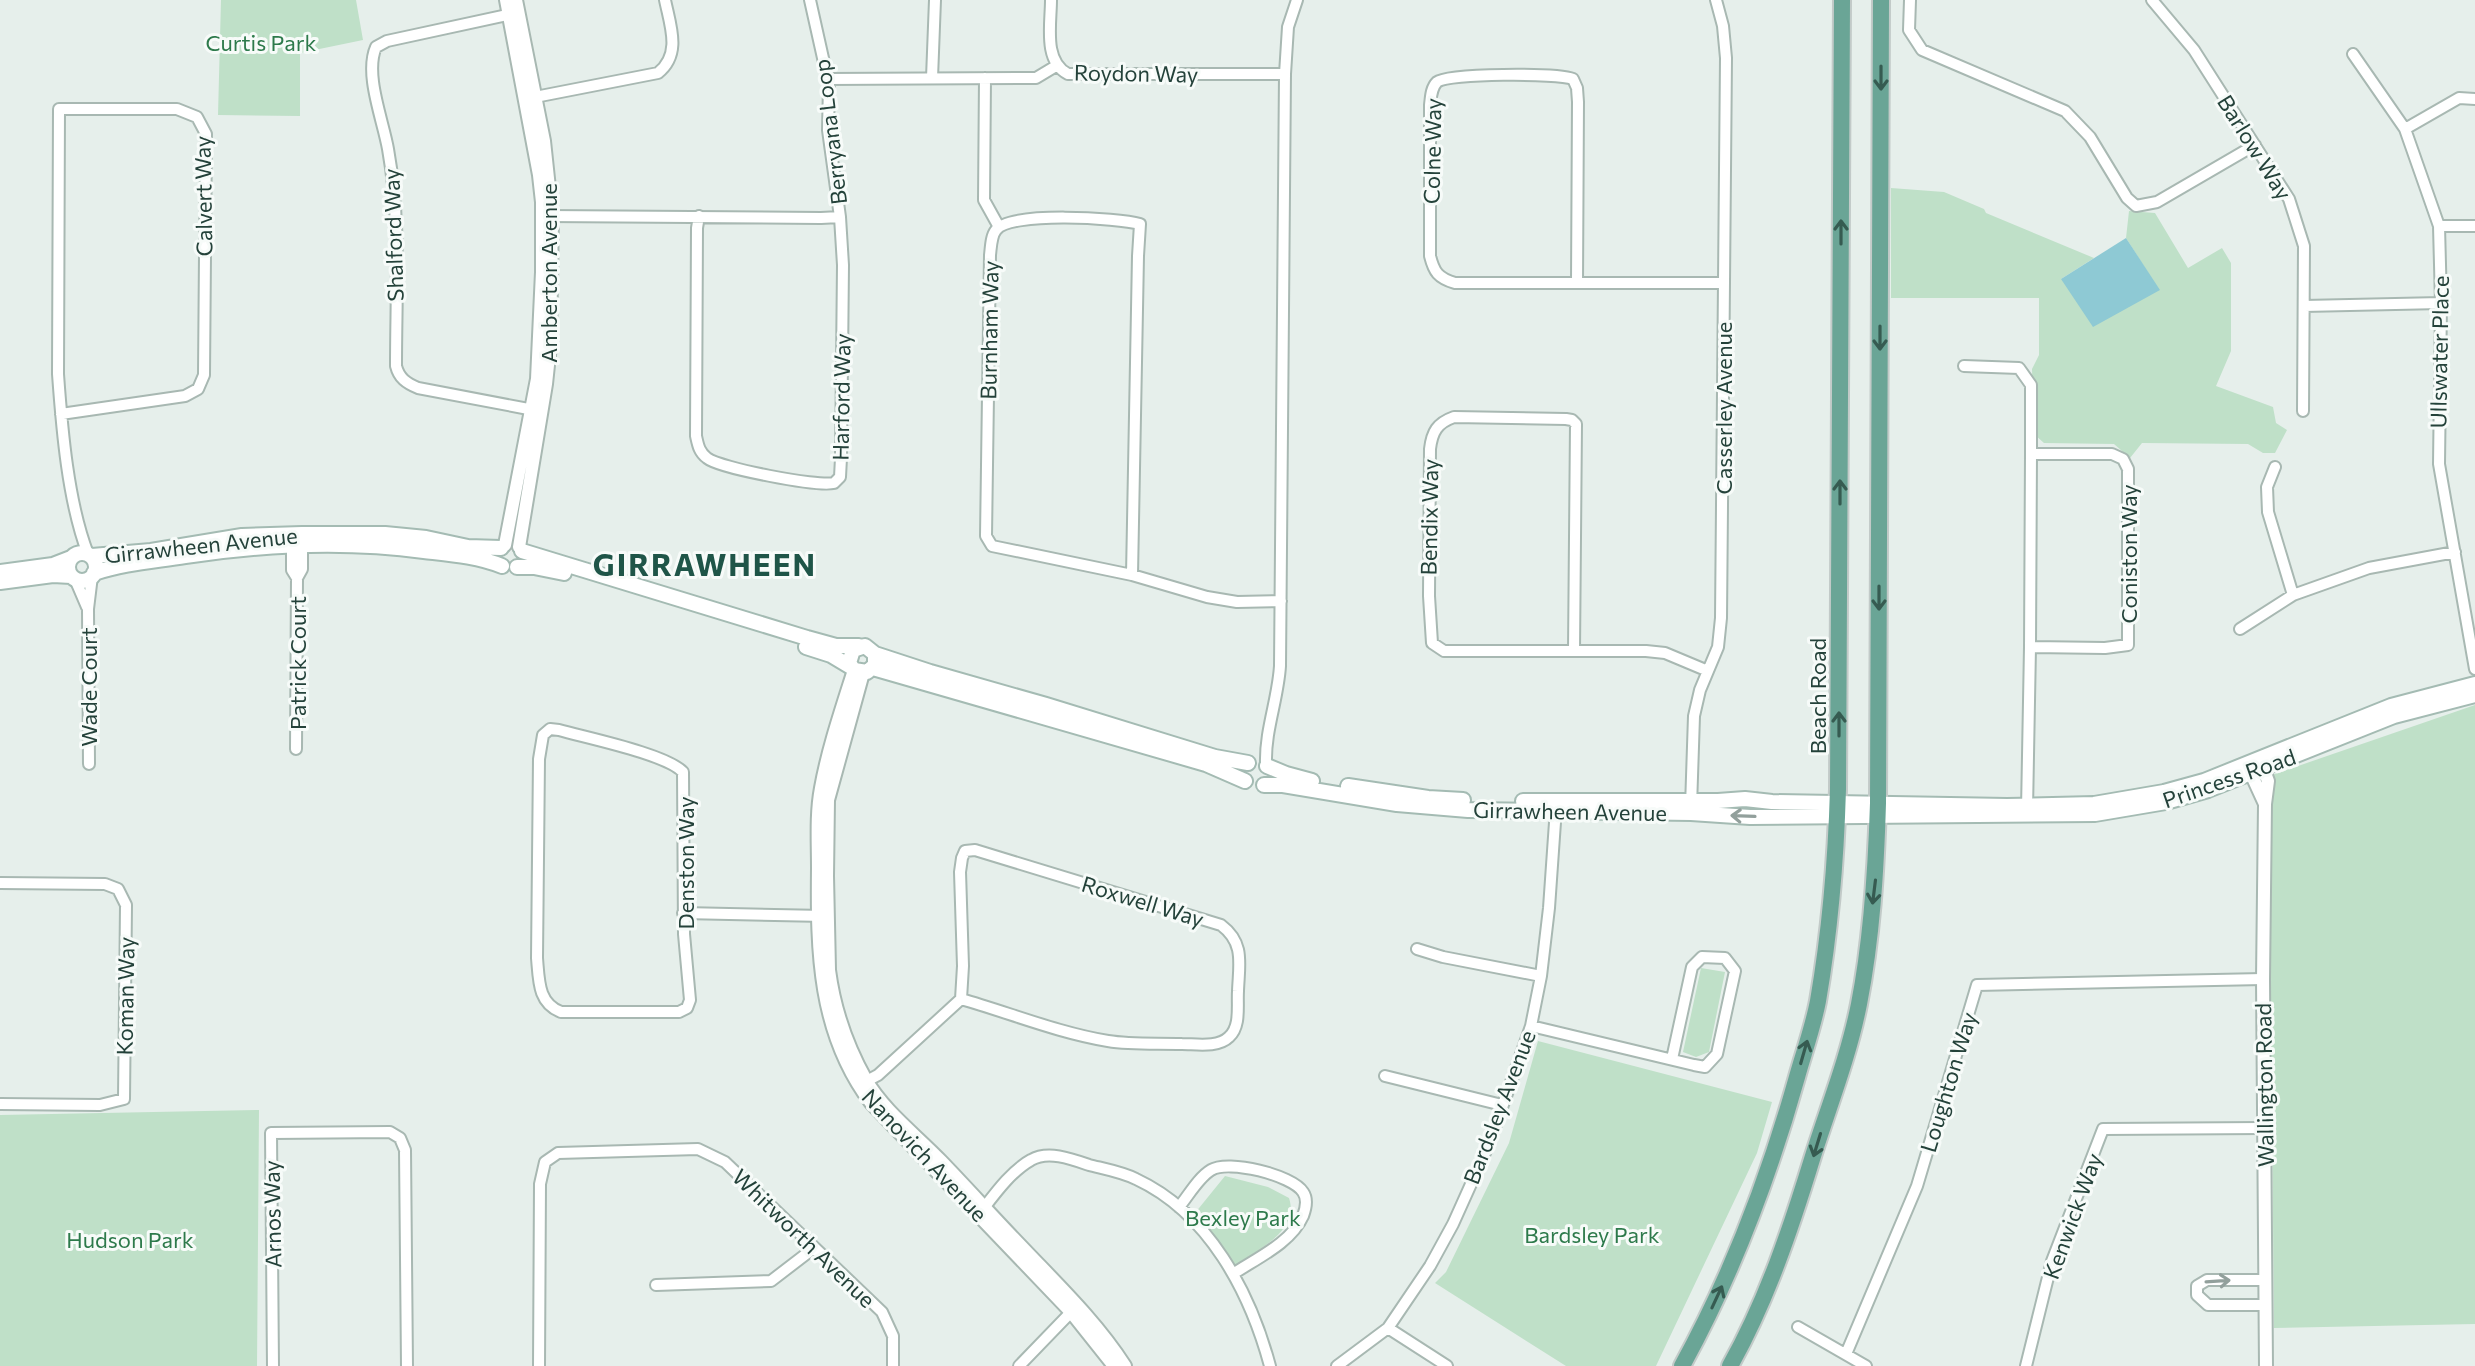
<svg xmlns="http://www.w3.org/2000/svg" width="2475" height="1366" font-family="Commissioner,sans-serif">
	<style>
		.green { fill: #bfe0c8 }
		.water { fill: #8ec9d4 }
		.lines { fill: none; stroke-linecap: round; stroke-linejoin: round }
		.minor-casing { stroke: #a8b8b2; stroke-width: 14 }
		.tertiary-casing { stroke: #a8b8b2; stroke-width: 16 }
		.secondary-casing { stroke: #a4bbb3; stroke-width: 18 }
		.primary-casing { stroke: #c2cac8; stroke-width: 20 }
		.minor { stroke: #fff; stroke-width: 10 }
		.tertiary { stroke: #fff; stroke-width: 12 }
		.secondary { stroke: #fff; stroke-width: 14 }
		.primary { stroke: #6aa596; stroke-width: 16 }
		.oneway { stroke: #365b51 }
		.oneway2 { stroke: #92a09c }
		.labels { text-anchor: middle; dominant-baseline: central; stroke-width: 6; stroke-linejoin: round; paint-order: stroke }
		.park-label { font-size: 22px; fill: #2d7a4b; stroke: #f7fbf9 }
		.street-label { font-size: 22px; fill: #24423a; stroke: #f7fbf9 }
		.district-label { font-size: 30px; font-weight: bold; letter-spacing: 2px; fill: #1f5548; stroke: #f7fbf9 }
	</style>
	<rect width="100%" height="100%" fill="#e6efeb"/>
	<path class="green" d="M221,0h135l7,40 -63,13v63l-82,-1z
		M1891,188l53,4 40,17 2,4 108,45 -33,21 98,11 -33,-52 3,-27 26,2 33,55 34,-20 9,15v88l-15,35 57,21 3,16 11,7 -12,23h-12l-15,-9 -106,-1 -12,15 -16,-14 -70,-1 -10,-9 -2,-65 7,-14v-57h-148z
		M2475,705v619l-201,4 -5,-552z
		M1701,968l24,4 -16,80 -13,5 -13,-5z
		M1538,1041l234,61 -15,51 -101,213h-90l-131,-83 11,-11 63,-129z
		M259,1110l-2,256h-257v-251z
		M1225,1176l43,11 21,11c11,33 -33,53 -55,68l-39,-53z"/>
	<path class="water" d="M2126,238l34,52 -67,37 -32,-48z"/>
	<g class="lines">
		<defs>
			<path id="minor" d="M810,0l19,85 -1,45 12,87
				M1051,0c0,24 -8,61 17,74h217
				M1910,0l-1,30 13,20 143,61 25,26 37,61 9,8 21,-4 98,-57
				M2152,0l42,50 95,149 15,47 -1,165
				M516,13l-129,28 -11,6c-12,27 7,73 12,102 13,72 8,144 8,217 3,12 10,17 22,22l121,23
				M2353,54l52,75 34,97 2,77 -2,161 36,205
				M932,78l3,-78
				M985,78l-1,122 15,27
				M827,79l209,-1 20,-12
				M530,98l128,-25c24,-19 12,-48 7,-73
				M2405,129l54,-31 16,1
				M546,216l275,2 19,-1 3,48 -2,193 -1,19 -6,6c-16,4 -115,-15 -127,-25 -8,-6 -9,-13 -11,-22l1,-208 2,-12
				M2439,226h36
				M1577,282l1,-180 -1,-14 -4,-9c-15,-6 -125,-6 -136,3 -6,6 -6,15 -7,23v151c4,16 8,22 25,27h269
				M2304,306l137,-3
				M1964,366l55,2 12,17v69
				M61,414l124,-18 13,-7 6,-14 2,-241 -9,-17 -20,-8h-118l-1,265c4,56 10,128 30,180
				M2275,467l-8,20 1,25 25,83
				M292,541v29l5,8
				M1132,575l6,-319 2,-32c-22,-6 -130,-13 -144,6 -5,6 -5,17 -6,25l-4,281 6,10 140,29 75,22 30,5 44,-1
				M75,579l12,28
				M2240,629l53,-34 76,-27 86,-16
				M1574,651l2,-227 -4,-4 -6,-1 -112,-2c-17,6 -22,15 -24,32l-1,147 3,47 12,8h202l19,2 43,18
				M550,729l9,1c28,8 107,24 124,42l1,162 6,66 -3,8 -8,4h-118c-23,-9 -22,-31 -24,-54l2,-199 4,-24z
				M296,749l1,-171 5,-9v-29
				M1266,763c-1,-33 12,-64 14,-97l5,-592 3,-47 9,-27
				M89,764l-1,-155 4,-33
				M1691,807l3,-91 6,-26 18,-43 3,-29 5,-560 -3,-32 -7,-26
				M2027,810l3,-163 75,1 23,-3v-176l-5,-10 -11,-5h-81l-1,193
				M0,883l105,1 13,5 8,16 -2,194 -24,6 -100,-1
				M683,913l142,3
				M1417,949l26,8 98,19
				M1531,1026l163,39 11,2 12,-13 18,-83 -10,-13 -23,-1 -10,10 -20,92
				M1385,1076l117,29
				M861,1084l17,-9 83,-76 2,-33 -3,-94 2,-14 3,-7 10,-1 246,75c24,18 18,39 17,66 -1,15 3,35 -9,46 -11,11 -33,7 -47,7 -24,-1 -50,1 -74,-3 -49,-8 -98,-28 -147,-42
				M1179,1207c10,-12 19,-29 32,-37 17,-11 81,5 92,22 5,7 3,16 0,24 -12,27 -46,42 -70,58
				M980,1213c14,-18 31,-42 51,-53 17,-10 41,-1 58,5 16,4 33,7 47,14 73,34 114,113 134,187
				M2265,1280h-58l-10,6v9l11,10h58
				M656,1285l115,-4 43,-33
				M1798,1327l68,39
				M1388,1328l59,38
				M1846,1354l71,-168 60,-201 286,-6
				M273,1366l-2,-233 119,-1 10,6 5,12 2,216
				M539,1366l1,-182 5,-22 13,-9 140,-4 27,13 157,150 11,24v30
				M1019,1366l57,-59
				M1337,1366l51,-38 42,-62 23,-42 36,-80 42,-118 10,-50 8,-68 7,-100
				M2026,1366l26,-105 51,-132 161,-1"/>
			<path id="tertiary" d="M516,0l28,141 8,75 -2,130 -4,38 -27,163
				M505,545l32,-166 5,-107v-70l-3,-27 -33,-175
				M854,670c-12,38 -26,79 -33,118 -5,26 -3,54 -3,80 -1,83 0,165 53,235l200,209 43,54
				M863,673l-35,127 -1,76 2,94c5,38 18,76 37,110 18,31 50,55 75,81 27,28 53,57 80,85 36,38 75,75 104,120
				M2261,762l7,19 -3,23 -2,175 3,387
				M2248,767l17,37"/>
			<path id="secondary" d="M522,551l285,87 29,8h23
				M68 567a14 14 0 1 1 28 0a14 14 0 1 1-28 0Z
				M92,556l59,-5 91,-15 60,-2h83l41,4 42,9 33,1
				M517,567h17l30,6
				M0,572l53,-7 18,-7
				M94,573c30,-10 60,-12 91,-17 80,-12 158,-16 239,-5 26,3 53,5 78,15
				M0,582l53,-7 18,1
				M806,647l25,8 20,12
				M875,654v11l-8,7 -13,-2 -5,-7 4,-13 12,-4 10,8 55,18 116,33 169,52 33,6
				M873,668l333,96 39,17
				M1267,766l19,8 26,7
				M1264,785h19l114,19 71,6 223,3 59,4 345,-3 71,-12 42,-12 186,-74 81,-21
				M1348,786l80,12 35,2
				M1523,801h195l27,-2 27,3 235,4 87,-2 70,-12 40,-11 187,-75 84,-22"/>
			<path id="primary" d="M1682,1366c50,-91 87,-189 115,-289 7,-25 16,-50 21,-76 12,-70 18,-141 20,-212l4,-789
				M1730,1366c37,-66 61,-138 83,-210 16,-50 36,-101 46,-152 13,-66 17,-134 19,-201l3,-803"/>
		</defs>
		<use href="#minor" class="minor-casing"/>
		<use href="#tertiary" class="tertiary-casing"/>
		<use href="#secondary" class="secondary-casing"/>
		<use href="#primary" class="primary-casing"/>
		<use href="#minor" class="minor"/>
		<use href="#tertiary" class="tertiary"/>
		<use href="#secondary" class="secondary"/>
		<use href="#primary" class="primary"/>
	</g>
	<defs><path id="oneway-shaft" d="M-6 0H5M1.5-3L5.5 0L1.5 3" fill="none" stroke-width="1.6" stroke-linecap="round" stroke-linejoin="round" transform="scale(2)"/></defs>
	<g class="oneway">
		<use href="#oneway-shaft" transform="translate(1881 78) rotate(90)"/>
		<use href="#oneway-shaft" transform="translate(1841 232) rotate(-90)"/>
		<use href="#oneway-shaft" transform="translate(1880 338) rotate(90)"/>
		<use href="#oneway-shaft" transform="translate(1840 492) rotate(-90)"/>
		<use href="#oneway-shaft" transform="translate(1879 598) rotate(90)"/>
		<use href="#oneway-shaft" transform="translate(1839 724) rotate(-90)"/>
		<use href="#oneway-shaft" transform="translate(1874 892) rotate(97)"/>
		<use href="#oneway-shaft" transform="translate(1804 1052) rotate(-74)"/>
		<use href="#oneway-shaft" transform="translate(1817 1145) rotate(107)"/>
		<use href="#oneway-shaft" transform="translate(1717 1297) rotate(-65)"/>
	</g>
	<g class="oneway2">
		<use href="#oneway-shaft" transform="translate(1743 816) rotate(-178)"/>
		<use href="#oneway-shaft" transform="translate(2218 1281) rotate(-4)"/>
	</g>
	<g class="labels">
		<g class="park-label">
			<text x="261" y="42">Curtis Park</text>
			<text x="1243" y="1217">Bexley Park</text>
			<text x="1592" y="1234">Bardsley Park</text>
			<text x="130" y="1239">Hudson Park</text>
		</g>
		<g class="street-label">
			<text transform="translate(1136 73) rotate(1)">Roydon Way</text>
			<text transform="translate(830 132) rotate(-97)">Berryana Loop</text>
			<text transform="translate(2255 147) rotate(58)">Barlow Way</text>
			<text transform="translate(1432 151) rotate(-89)">Colne Way</text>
			<text transform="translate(203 196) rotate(-91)">Calvert Way</text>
			<text transform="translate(393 235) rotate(-92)">Shalford Way</text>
			<text transform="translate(548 273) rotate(-90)">Amberton Avenue</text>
			<text transform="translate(989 330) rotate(-89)">Burnham Way</text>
			<text transform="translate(2439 352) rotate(-89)">Ullswater Place</text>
			<text transform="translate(841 397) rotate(-89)">Harford Way</text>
			<text transform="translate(1723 408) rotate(-90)">Casserley Avenue</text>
			<text transform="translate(1429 517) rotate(-89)">Bendix Way</text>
			<text transform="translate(201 545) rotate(-6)">Girrawheen Avenue</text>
			<text transform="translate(2128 554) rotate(-90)">Coniston Way</text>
			<text transform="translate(297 663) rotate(-90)">Patrick Court</text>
			<text transform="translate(88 687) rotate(-90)">Wade Court</text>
			<text transform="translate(1817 696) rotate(-90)">Beach Road</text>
			<text transform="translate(2229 778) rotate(-19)">Princess Road</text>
			<text transform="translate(1570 811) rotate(1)">Girrawheen Avenue</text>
			<text transform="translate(685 863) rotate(-90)">Denston Way</text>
			<text transform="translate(1143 901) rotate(17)">Roxwell Way</text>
			<text transform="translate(125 996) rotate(-89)">Koman Way</text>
			<text transform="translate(1948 1082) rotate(-73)">Loughton Way</text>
			<text transform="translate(2264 1085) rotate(-91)">Wallington Road</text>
			<text transform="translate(1499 1107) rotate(-69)">Bardsley Avenue</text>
			<text transform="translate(925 1155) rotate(47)">Nanovich Avenue</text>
			<text transform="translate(272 1214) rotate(-91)">Arnos Way</text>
			<text transform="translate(2072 1216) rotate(-70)">Kenwick Way</text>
			<text transform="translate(804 1238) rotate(44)">Whitworth Avenue</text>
		</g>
		<g class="district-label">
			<text x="705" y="563">GIRRAWHEEN</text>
		</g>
	</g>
</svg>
